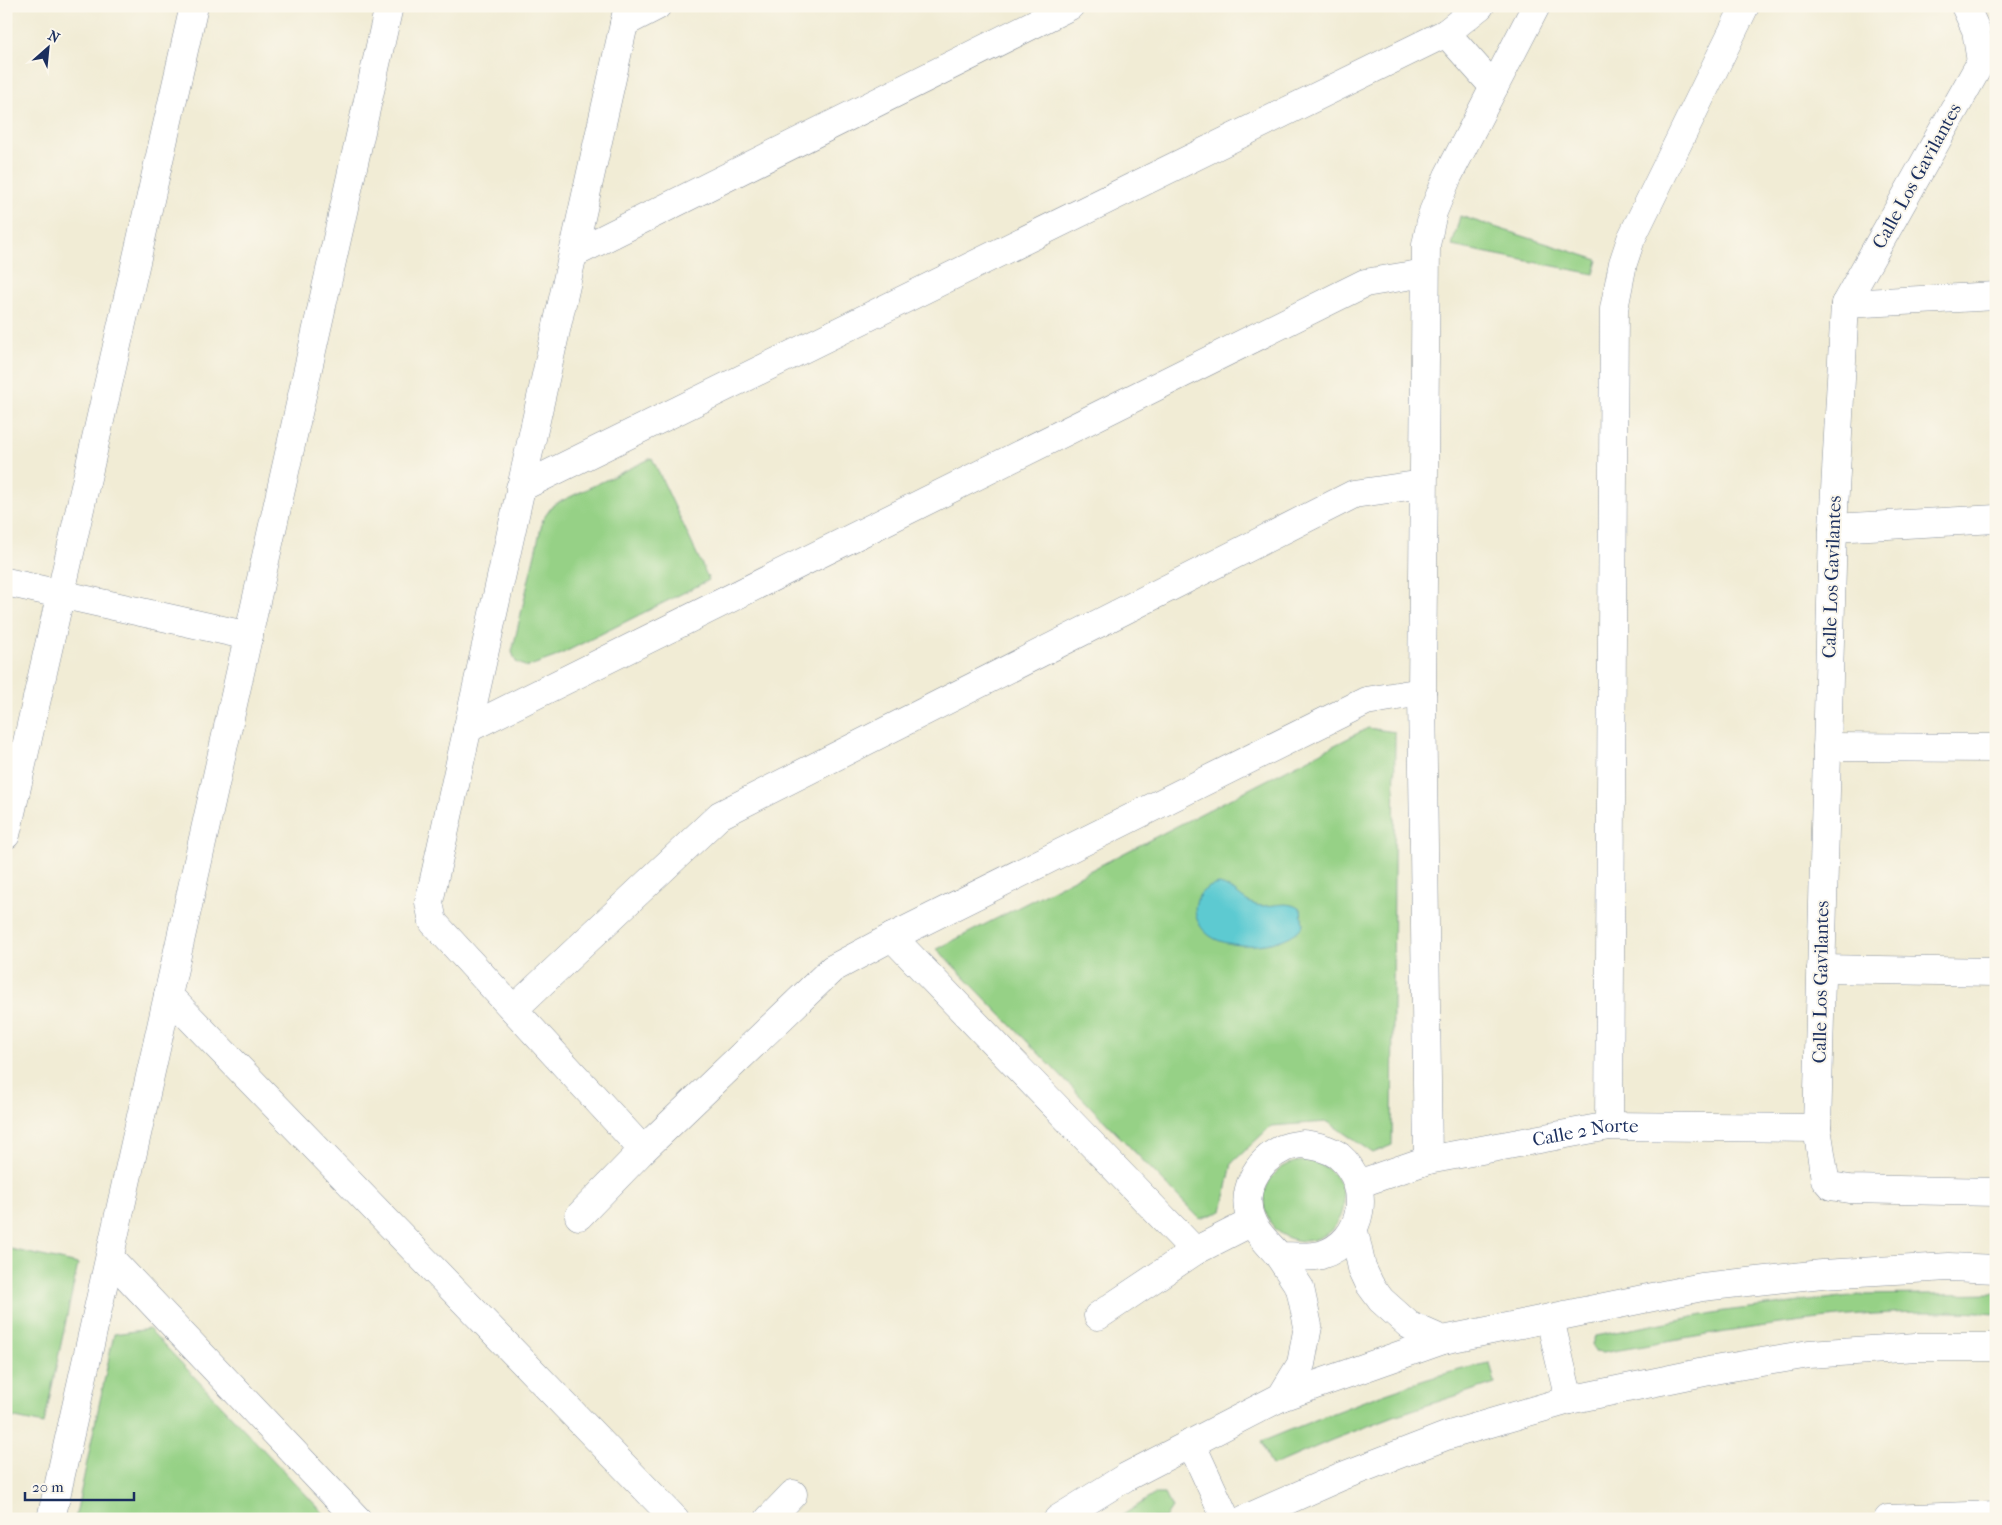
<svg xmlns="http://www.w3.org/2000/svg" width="2002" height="1525" font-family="'IM FELL French Canon',serif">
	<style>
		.green { fill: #96d186; stroke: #588072 }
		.water { fill: #5dcad1; stroke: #3c7c98 }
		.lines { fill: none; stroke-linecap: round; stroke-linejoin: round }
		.minor-casing { stroke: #868e9a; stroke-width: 29 }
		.minor { stroke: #fff; stroke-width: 28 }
		.labels { text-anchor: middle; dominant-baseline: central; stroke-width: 4; stroke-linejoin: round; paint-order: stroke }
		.street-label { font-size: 19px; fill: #1b2f5e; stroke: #fbf7ec }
	</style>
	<rect width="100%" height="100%" fill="#fbf7ec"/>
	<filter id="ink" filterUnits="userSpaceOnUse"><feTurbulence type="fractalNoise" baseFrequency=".02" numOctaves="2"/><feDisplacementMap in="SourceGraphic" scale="10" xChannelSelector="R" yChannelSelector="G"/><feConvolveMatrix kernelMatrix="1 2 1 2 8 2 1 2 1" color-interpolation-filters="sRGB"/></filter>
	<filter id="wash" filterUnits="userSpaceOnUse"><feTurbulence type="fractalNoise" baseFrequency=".0096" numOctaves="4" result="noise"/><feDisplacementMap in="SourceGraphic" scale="20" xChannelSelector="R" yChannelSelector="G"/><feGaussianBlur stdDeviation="1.12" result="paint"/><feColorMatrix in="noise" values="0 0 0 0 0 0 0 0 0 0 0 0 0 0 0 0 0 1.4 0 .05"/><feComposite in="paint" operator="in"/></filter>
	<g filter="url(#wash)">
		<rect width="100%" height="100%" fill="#f1ecd5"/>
		<path class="green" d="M1460,216l138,44 -4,14 -142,-28z
			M652,458l57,122 -154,77 -28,10 -11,-5 -4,-10 31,-133 10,-14z
			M1368,728l27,4 -3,413 -19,8 -45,-31 -57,4 -39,37 -10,48 -22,8 -263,-270z
			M1264 1201a40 40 0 1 1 80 0a40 40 0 1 1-80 0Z
			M6,1248l72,16 -34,160 -38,-8z
			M1996,1293v21c-133,-10 -263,17 -394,39l-7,-1 -3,-8 3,-8 129,-25 135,-16z
			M149,1329l180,190h-254l39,-185z
			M1490,1363l5,20 -101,33 -62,24 -60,26 -11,-24c41,-17 81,-33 122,-48 35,-12 70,-24 107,-31z
			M1155,1494h10l7,14 -7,10 -48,1z"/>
		<path class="water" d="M1219,884c15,3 22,17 37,21 16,4 31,-7 45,5l2,15c-15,23 -72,26 -93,11 -22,-16 -20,-47 9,-52z"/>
	</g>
	<g filter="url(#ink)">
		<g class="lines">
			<defs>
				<g id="minor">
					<path d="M628,6l-199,896 4,20 210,228"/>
					<path d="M1965,6l11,24 5,32"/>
					<path d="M624,23l33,-17"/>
					<path d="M1446,33l48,54"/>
					<path d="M1981,62l-136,242 -12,224 -16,600 8,51 6,7 18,3 147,3"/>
					<path d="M573,254l497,-248"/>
					<path d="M1845,304l151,-8"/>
					<path d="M520,488l926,-455 34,-27"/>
					<path d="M1833,528l163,-9"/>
					<path d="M6,582l243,54"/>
					<path d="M467,729l898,-446 60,-10"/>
					<path d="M1827,747l169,1"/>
					<path d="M6,835l188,-829"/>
					<path d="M892,937l303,314"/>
					<path d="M1821,969l175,3"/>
					<path d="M168,995l507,524"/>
					<path d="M514,1009l206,-194 634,-321 69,-10"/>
					<path d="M1609,1126l5,-817 9,-46 8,-24 114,-233"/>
					<path d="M1303,1144c12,2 25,4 36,12 33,28 27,85 -18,99 -13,3 -29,1 -42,1 -9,-11 -21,-21 -27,-34 -13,-29 4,-61 32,-74 5,-2 13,-3 19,-4z"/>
					<path d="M1428,1160l-6,-468 4,-447 7,-33 15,-36 88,-170"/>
					<path id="s1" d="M1358,1184l70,-24 181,-34 208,2"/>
					<path d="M579,1216l64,-66 189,-181 60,-32 474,-236 56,-9"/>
					<path d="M1354,1231l8,37 8,17 11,15 28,25 34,15"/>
					<path d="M1279,1256l21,32 8,38 -7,38 -20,33"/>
					<path d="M110,1258l247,261"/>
					<path d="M1098,1316l97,-65 57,-29"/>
					<path d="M1550,1319l19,81"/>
					<path d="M1191,1443l35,76"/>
					<path d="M51,1519l338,-1513"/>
					<path d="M769,1519l24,-25"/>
					<path d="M1058,1519l68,-42 155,-80 162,-57 259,-53 120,-13 127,-7 47,2"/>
					<path d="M1245,1519l95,-42 106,-41 123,-36 145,-30 95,-16 107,-7h80"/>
					<path d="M1888,1519l108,-4"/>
				</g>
			</defs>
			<use href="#minor" class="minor-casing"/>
			<use href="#minor" class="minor"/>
		</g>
	</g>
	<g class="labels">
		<g class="street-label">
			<text transform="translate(1917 176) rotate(-61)">Calle Los Gavilantes</text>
			<text transform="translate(1832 577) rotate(-88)">Calle Los Gavilantes</text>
			<text transform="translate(1821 982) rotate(-89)">Calle Los Gavilantes</text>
			<text stroke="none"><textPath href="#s1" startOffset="234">Calle 2 Norte</textPath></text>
		</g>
	</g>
	<rect width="2002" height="1525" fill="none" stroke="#fbf7ec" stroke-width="25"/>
	<g transform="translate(48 48) rotate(27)" stroke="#fbf7ec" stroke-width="4" paint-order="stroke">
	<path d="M0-4L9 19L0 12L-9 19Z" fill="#1b2f5e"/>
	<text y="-8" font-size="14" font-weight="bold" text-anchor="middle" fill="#1b2f5e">N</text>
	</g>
	<path d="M25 1492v8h109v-8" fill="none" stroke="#1b2f5e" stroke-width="2.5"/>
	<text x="32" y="1492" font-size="15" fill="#1b2f5e" stroke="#fbf7ec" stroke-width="4" paint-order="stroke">20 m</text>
</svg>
